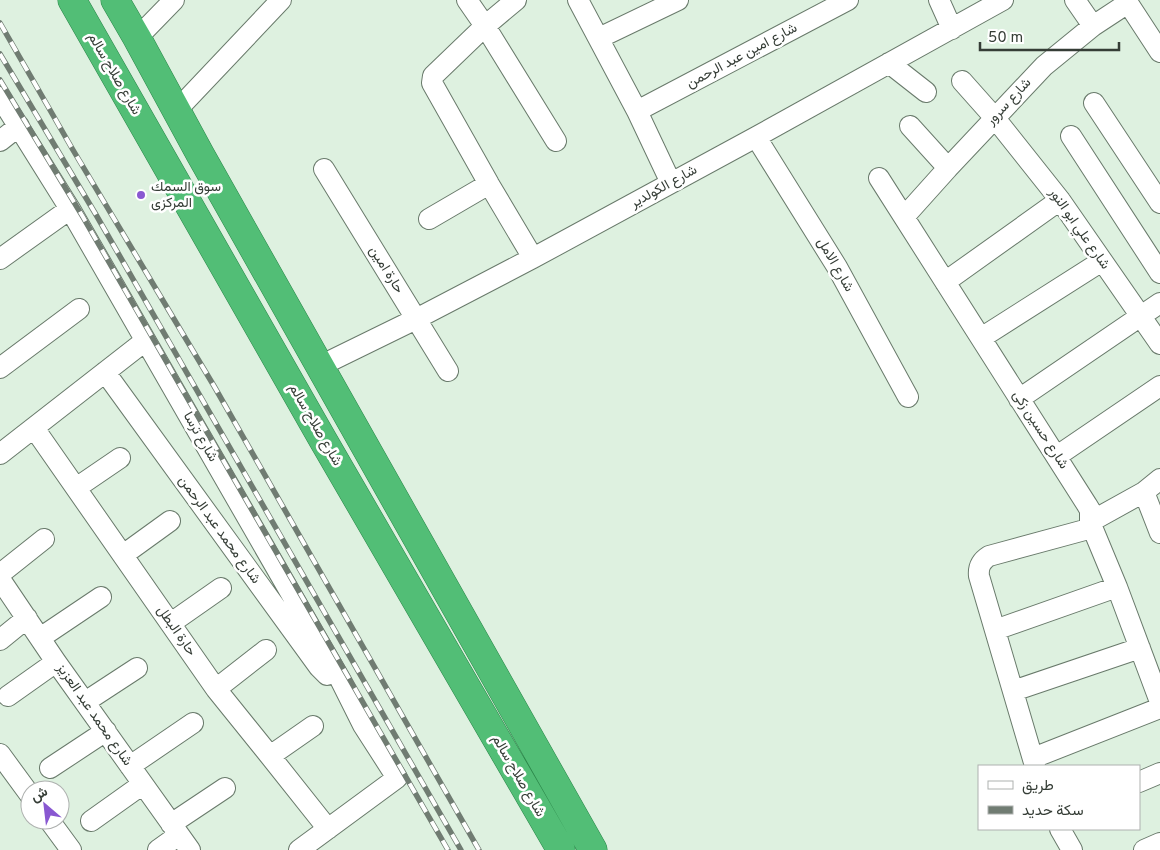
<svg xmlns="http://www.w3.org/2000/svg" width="1160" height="850" font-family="Overpass,Vazirmatn,sans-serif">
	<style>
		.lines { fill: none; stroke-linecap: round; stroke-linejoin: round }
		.minor-casing { stroke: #697a6b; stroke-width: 22 }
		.trunk-casing { stroke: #2b8649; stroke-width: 29 }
		.minor { stroke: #fff; stroke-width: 20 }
		.trunk { stroke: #52be76; stroke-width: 28 }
		.rail-casing { stroke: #707c72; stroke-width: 5.5 }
		.rail { stroke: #fff; stroke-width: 4; stroke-dasharray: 11; stroke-linecap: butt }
		.poi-dot { fill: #8958d1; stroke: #fff; stroke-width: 2 }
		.labels { text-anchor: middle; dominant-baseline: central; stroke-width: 5; stroke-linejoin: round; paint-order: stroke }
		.street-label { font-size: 14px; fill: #353d36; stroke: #fff }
		.poi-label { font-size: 14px; fill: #353d36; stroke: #fff; text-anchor: start }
	</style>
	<rect width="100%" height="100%" fill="#def1e0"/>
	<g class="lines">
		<defs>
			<path id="minor" d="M467,0l18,26 71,115
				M516,0l-31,26 -52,50 -1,7 57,101 44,74
				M578,0l59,111 34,72
				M939,0l13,29
				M1075,0l18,26
				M1126,0l34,52
				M137,38l37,-38
				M599,38l79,-38
				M889,63l37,29
				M962,81l32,36 66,83 100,144
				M0,97l70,112 270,470 23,46 34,53 -98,72
				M1094,103l66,100
				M176,111l105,-111
				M637,111l211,-111
				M910,126l38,42
				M1071,136l89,137
				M756,137l81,130 71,130
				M0,141l19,-15
				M324,169l124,202
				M879,178l208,327 3,5v12l27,65 43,115
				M904,217l44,-49 96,-102 49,-40 35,-23
				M429,219l60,-35
				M0,259l70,-50
				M945,282l115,-82
				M981,338l121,-77
				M320,366l96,-47 117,-61 223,-121 247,-137
				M0,368l79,-59
				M105,372l214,295 8,8
				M1019,399l141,-96
				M34,428l182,261 54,67 58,73
				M0,454l145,-113
				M1057,456l103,-70
				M76,488l44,-30
				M1144,492l16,41
				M1090,522l54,-30 16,-13
				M123,555l47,-34
				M0,574l44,-35
				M0,579l56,83 134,188
				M171,623l50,-35
				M995,630l122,-43
				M40,638l61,-41
				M0,640l27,-22
				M216,689l50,-39
				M1013,691l127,-43
				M8,696l48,-34
				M85,702l52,-34
				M0,754l30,41
				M270,756l43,-30
				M1033,758l127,-50
				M130,766l63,-43
				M1035,766l-56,-190c-1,-9 2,-15 10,-20l103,-28
				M50,768l56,-37
				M1139,782l21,-9
				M49,820l22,30
				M91,821l52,-37
				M171,824l54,-36
				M1060,829l12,21
				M158,850l21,-15
				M1144,850l16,-7"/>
			<path id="trunk" d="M72,0l251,440 238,410
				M115,0l22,38 63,116 393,696"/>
		</defs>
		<use href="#minor" class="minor-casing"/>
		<use href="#trunk" class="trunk-casing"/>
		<use href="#minor" class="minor"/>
		<use href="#trunk" class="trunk"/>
		<defs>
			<path id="rail" d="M0,23l73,127 141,236 265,464
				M0,54l95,159 366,637
				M0,80l83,137 365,633"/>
		</defs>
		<use href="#rail" class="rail-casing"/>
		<use href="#rail" class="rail"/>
	</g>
	<circle class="poi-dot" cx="141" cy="195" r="5"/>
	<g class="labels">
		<g class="street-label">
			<text transform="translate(742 56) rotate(-28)">شارع امين عبد الرحمن</text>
			<text transform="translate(114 74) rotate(60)">شارع صلاح سالم</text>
			<text transform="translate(1009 102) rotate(-47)">شارع سرور</text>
			<text transform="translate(664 187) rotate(-29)">شارع الكولدير</text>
			<text transform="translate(1079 229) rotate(55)">شارع علي ابو النور</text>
			<text transform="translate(835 265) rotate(60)">شارع الامل</text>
			<text transform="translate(386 270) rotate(58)">حارة امين</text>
			<text transform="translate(315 425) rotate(60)">شارع صلاح سالم</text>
			<text transform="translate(1040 430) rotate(57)">شارع حسين زكى</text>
			<text transform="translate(200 437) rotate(60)">شارع ترسا</text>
			<text transform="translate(219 530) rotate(54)">شارع محمد عبد الرحمن</text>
			<text transform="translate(176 631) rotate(55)">حارة البطل</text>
			<text transform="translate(94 715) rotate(55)">شارع محمد عبد العزيز</text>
			<text transform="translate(518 776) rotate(60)">شارع صلاح سالم</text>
		</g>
		<g class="poi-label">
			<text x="151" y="187">سوق السمك<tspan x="151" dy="16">المركزى</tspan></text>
		</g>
	</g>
	<rect x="978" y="765" width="162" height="65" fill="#ffffff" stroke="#aeb1af"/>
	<rect x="988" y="781" width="25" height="8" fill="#ffffff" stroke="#aeb1af"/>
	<text x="1022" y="790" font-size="15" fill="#353d36">طريق</text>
	<rect x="988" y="806" width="25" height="8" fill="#707c72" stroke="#aeb1af"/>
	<text x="1022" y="815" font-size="15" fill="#353d36">سكة حديد</text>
	<g transform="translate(45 805) rotate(332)"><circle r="24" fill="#ffffff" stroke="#aeb1af"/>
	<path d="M0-4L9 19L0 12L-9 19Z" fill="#8958d1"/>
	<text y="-8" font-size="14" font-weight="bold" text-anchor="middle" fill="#353d36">ش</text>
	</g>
	<path d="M980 42v8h139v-8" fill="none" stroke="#353d36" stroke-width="2.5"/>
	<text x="988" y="42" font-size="15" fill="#353d36" stroke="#ffffff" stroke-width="4" paint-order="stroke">50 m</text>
</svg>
